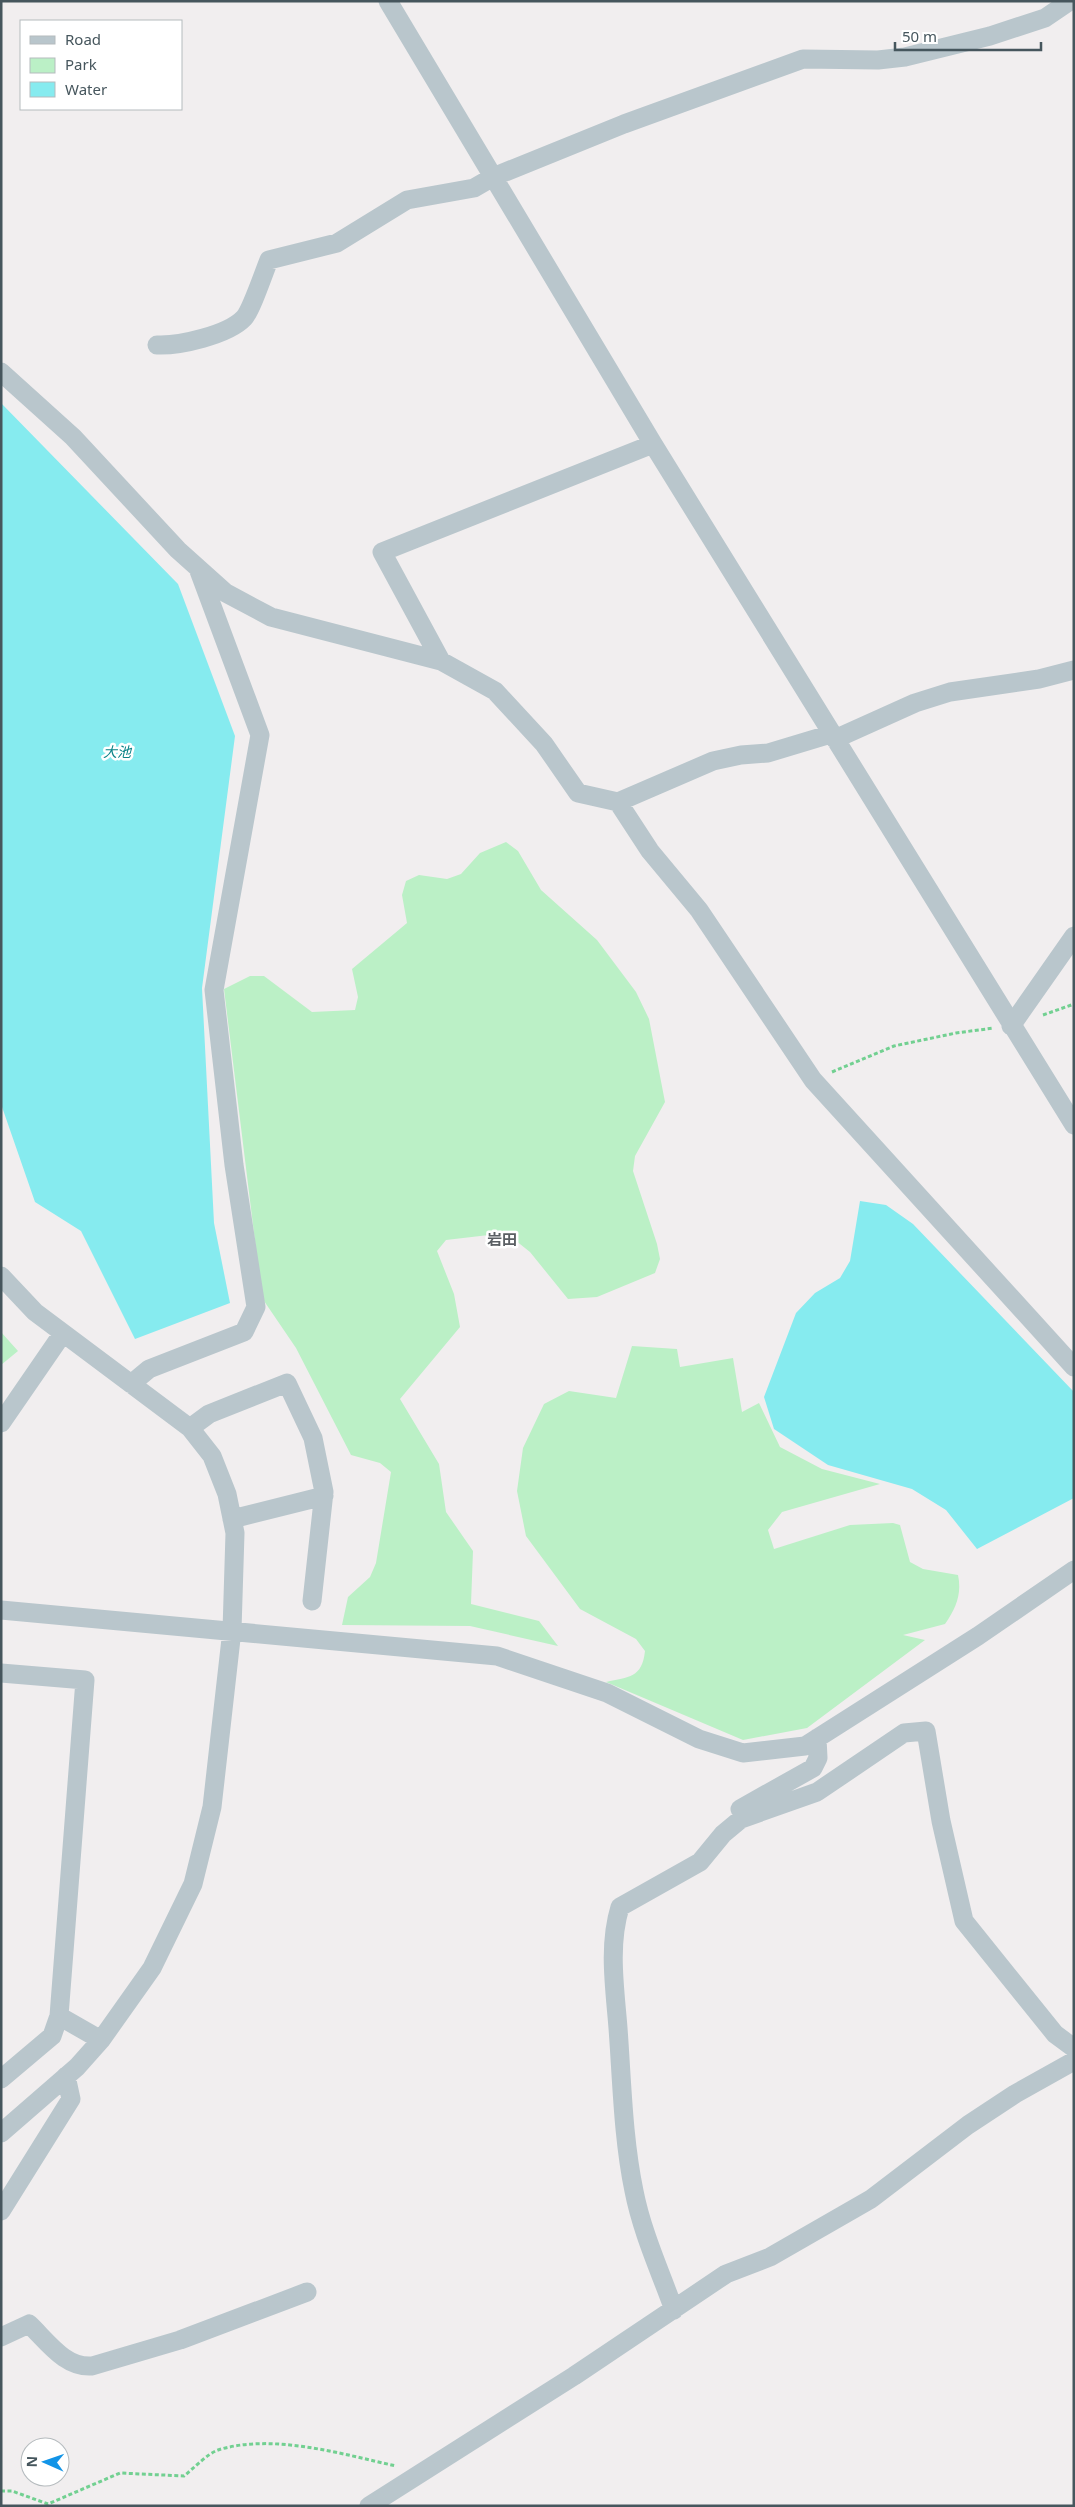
<svg xmlns="http://www.w3.org/2000/svg" width="1075" height="2507" font-family="'Noto Sans','Noto Sans JP',sans-serif">
	<style>
		.green { fill: #bbf0c6 }
		.water { fill: #86ebef }
		.lines { fill: none; stroke-linecap: round; stroke-linejoin: round }
		.path { stroke: #72d091; stroke-width: 3; stroke-dasharray: 4 2.5; stroke-linecap: butt }
		.minor { stroke: #b9c6cc; stroke-width: 19 }
		.labels { text-anchor: middle; dominant-baseline: central; stroke-width: 5; stroke-linejoin: round; paint-order: stroke }
		.water-label { font-size: 14px; font-style: italic; fill: #0a8287; stroke: #fff }
		.quarter-label { font-size: 15px; font-weight: bold; fill: #5b6064; stroke: #fff }
	</style>
	<rect width="100%" height="100%" fill="#f1eeef"/>
	<path class="green" d="M506,842l12,9 23,39 56,50 39,52 13,27 16,83 -30,54 -2,15 24,73 3,15 -5,14 -58,24 -29,2 -38,-47 -24,-19 -60,7 -9,11 17,43 6,33 -60,72 39,65 7,48 27,39 -2,53 68,17 19,25 -88,-20 -128,-1 6,-28 22,-20 6,-14 15,-91 -11,-9 -29,-8 -55,-107 -34,-50 -38,-309 26,-13h14l48,36 43,-2 3,-13 -6,-28 55,-46 -5,-28 4,-14 13,-6 28,4 14,-5 19,-21z
		M1,1332l17,19 -17,14z
		M632,1346l45,3 3,18 53,-9 9,54 17,-9 21,44 42,22 58,15 -98,28 -14,18 6,19 76,-24 43,-2 7,2 10,37 13,7 35,6c4,19 -2,33 -13,49l-42,11 22,5 -118,88 -64,12 -137,-58c23,-5 36,-4 39,-31l-9,-12 -56,-30 -54,-73 -9,-45 6,-43 21,-44 25,-13 47,7z"/>
	<path class="water" d="M1,403l177,181 57,152 -33,252 12,235 16,80 -95,36 -54,-108 -46,-29 -34,-98z
		M860,1201l26,4 27,19 161,168v106l-97,51 -31,-39 -34,-21 -84,-24 -54,-36 -10,-32 32,-84 19,-20 25,-15 10,-17z"/>
	<g class="lines">
		<path class="path" d="M1043,1015l31,-11
			M832,1072l62,-26 62,-13 38,-5
			M1,2491h11l36,13 72,-31 64,3c10,-8 23,-22 34,-26 54,-17 124,4 178,16"/>
		<path class="minor" d="M388,1l265,443 421,681
			M157,345c22,1 71,-10 87,-27 7,-7 20,-46 25,-58l68,-17 70,-43 67,-12 19,-11 131,-53 179,-65 75,1 27,-3 85,-21 55,-18 25,-17
			M1,372l72,65 105,113 48,43 45,24 170,44 54,30 49,53 34,49 40,9 32,49 49,59 114,170 261,287
			M441,661l-59,-109 271,-108
			M835,739l80,-36 35,-11 89,-13 35,-9
			M618,802l95,-41 28,-6 27,-2 63,-19
			M1011,1026l63,-90
			M1,1276l34,36 155,116 22,28 15,38 8,39 -3,97 -20,177 -19,77 -41,84 -51,72 -24,27 -76,66
			M131,1384l18,-15 95,-37 12,-25 -22,-142 -20,-175 46,-255 -61,-164
			M1,1423l62,-90
			M190,1428l19,-14 78,-31 26,55 11,54 -12,109
			M232,1519l92,-23
			M1,1610l496,46 110,37 92,46 44,14 62,-7 173,-110 96,-66
			M1,1673l84,7 -26,336 -7,20 -51,43
			M740,1809l73,-41 5,-10 -1,-20
			M59,2016l42,24
			M1,2211l70,-112 -5,-23
			M674,2310c-14,-39 -32,-78 -40,-119 -11,-53 -12,-109 -16,-163 -3,-39 -10,-82 2,-121l80,-45 23,-28 18,-15 76,-27 87,-59 22,-2 15,90 23,100 91,113 19,14
			M1,2337l28,-13c19,18 36,44 63,42l88,-26 127,-48
			M369,2506l205,-130 152,-102 44,-17 101,-58 97,-74 47,-31 59,-33"/>
	</g>
	<g class="labels">
		<g class="water-label">
			<text x="117" y="751">大池</text>
		</g>
		<g class="quarter-label">
			<text x="502" y="1239">岩田</text>
		</g>
	</g>
	<rect width="1075" height="2507" fill="none" stroke="#46565d" stroke-width="5"/>
	<rect x="20" y="20" width="162" height="90" fill="#ffffff" stroke="#b5bbbe"/>
	<rect x="30" y="36" width="25" height="8" fill="#b9c6cc" stroke="#b5bbbe"/>
	<text x="65" y="45" font-size="15" fill="#46565d">Road</text>
	<rect x="30" y="58" width="25" height="15" fill="#bbf0c6" stroke="#b5bbbe"/>
	<text x="65" y="70" font-size="15" fill="#46565d">Park</text>
	<rect x="30" y="82" width="25" height="15" fill="#86ebef" stroke="#b5bbbe"/>
	<text x="65" y="95" font-size="15" fill="#46565d">Water</text>
	<g transform="translate(45 2462) rotate(272)"><circle r="24" fill="#ffffff" stroke="#b5bbbe"/>
	<path d="M0-4L9 19L0 12L-9 19Z" fill="#1294e7"/>
	<text y="-8" font-size="14" font-weight="bold" text-anchor="middle" fill="#46565d">N</text>
	</g>
	<path d="M895 42v8h146v-8" fill="none" stroke="#46565d" stroke-width="2.5"/>
	<text x="902" y="42" font-size="15" fill="#46565d" stroke="#ffffff" stroke-width="4" paint-order="stroke">50 m</text>
</svg>
